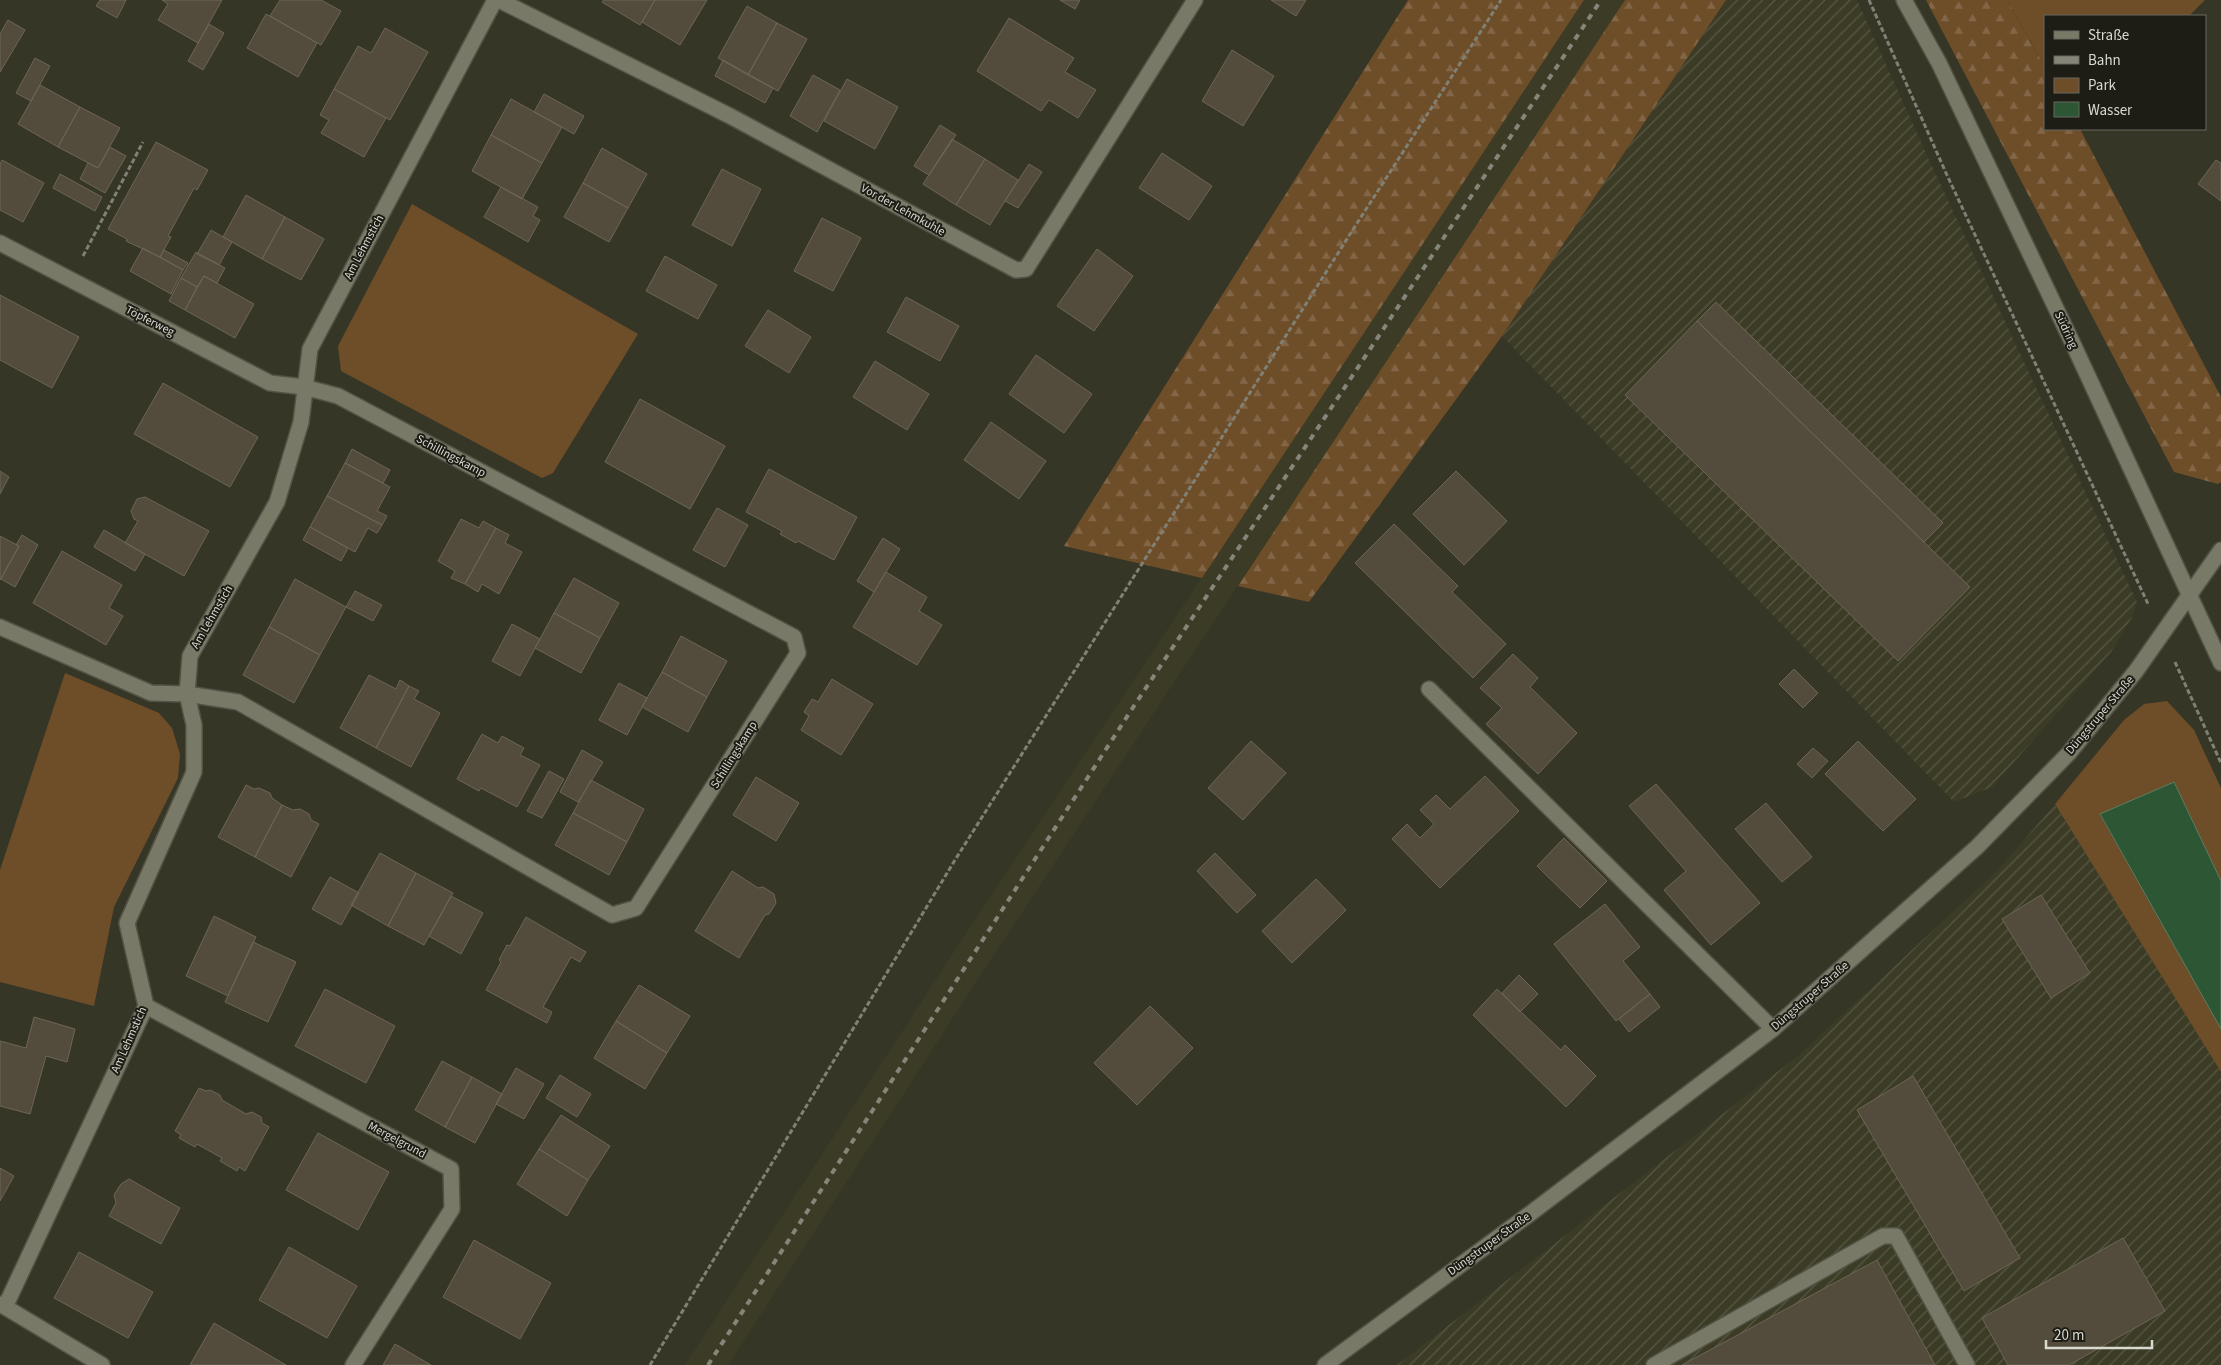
<svg xmlns="http://www.w3.org/2000/svg" width="2221" height="1365" font-family="'Source Sans 3',sans-serif">
	<style>
		.built { fill: #3c3c26 }
		.industrial { fill: url(#industrial-furrows) }
		.green { fill: #6e4d29 }
		.forest { fill: url(#forest-firs) }
		.water { fill: #2d5734; stroke: #607e62 }
		.building { fill: #534c3d; stroke: #6d6656 }
		.lines { fill: none; stroke-linecap: round; stroke-linejoin: round }
		.lane-casing { stroke: #525245; stroke-width: 18 }
		.street-casing { stroke: #525245; stroke-width: 18 }
		.secondary-casing { stroke: #525245; stroke-width: 18 }
		.path { stroke: #808074; stroke-width: 3; stroke-dasharray: 5 2.5; stroke-linecap: butt }
		.lane { stroke: #797968; stroke-width: 15 }
		.street { stroke: #797968; stroke-width: 15 }
		.secondary { stroke: #797968; stroke-width: 15 }
		.rail { stroke: #858679; stroke-width: 4; stroke-dasharray: 6 6; stroke-linecap: butt }
		.labels { text-anchor: middle; dominant-baseline: central; stroke-width: 4; stroke-linejoin: round; paint-order: stroke }
		.street-label { font-size: 12px; fill: #d8d9cf; stroke: #1d1d16 }
	</style>
	<defs>
		<pattern id="industrial-furrows" width="10" height="10" patternUnits="userSpaceOnUse" patternTransform="scale(1.25)"><rect width="10" height="10" fill="#3c3c26"/><path d="M-1 1l2-2M0 10L10 0M9 11l2-2" fill="none" stroke="#575844"/></pattern>
		<pattern id="forest-firs" width="22" height="20" patternUnits="userSpaceOnUse" patternTransform="scale(1.25)"><rect width="22" height="20" fill="#6e4d29"/><path d="M5 1l3.5 6h-7zM16 11l3.5 6h-7z" fill="#826647"/></pattern>
	</defs>
	<rect width="100%" height="100%" fill="#363627"/>
	<path class="built" d="M1584,0h41l-649,982 -248,383h-43l261,-401z"/>
	<path class="industrial" d="M1726,0h131l72,160 208,442 -6,17 -20,33 -119,135 -38,15 -452,-466z
		M2055,804l166,268v293h-824l401,-309 200,-186z"/>
	<path class="green" d="M2007,0h198l-16,16h-144v51z
		M412,204l226,130 -85,139 -11,5 -201,-107 -3,-25z
		M65,673l94,40 13,15 8,26 -2,24 -64,129 -20,99 -94,-24v-112z
		M2167,701l27,29 27,58v93l-47,-99 -74,33 121,214v43l-166,-268 69,-84 20,-16z"/>
	<path class="forest" d="M1408,0h176l-382,578 -138,-32z
		M1625,0h101l-224,336 -193,266 -71,-16z
		M1926,0h81l38,67v62h35l141,268v85l-3,2 -44,-12z"/>
	<path class="water" d="M2174,782l47,99v148l-121,-215z"/>
	<path class="building" d="M100,0h26l-9,18 -21,-12z
		M162,0h60l-24,43 -40,-23 10,-16z
		M280,0h41l20,11 -20,34 -51,-29z
		M604,0h51l-15,25 -38,-23z
		M655,0h52l-27,45 -38,-23z
		M1060,0h20l-5,9z
		M1271,0h35l-10,16z
		M747,6l30,17 -29,52 -30,-17z
		M266,14l51,29 -19,34 -51,-29z
		M1009,18l65,40 -9,14 31,18 -18,28 -29,-18 -8,11 -64,-40z
		M8,20l17,10 -25,42v-38z
		M777,23l30,16 -29,52 -30,-16z
		M209,24l15,9 -21,37 -15,-9z
		M385,28l43,24 -38,68 -56,-31 24,-43 13,7z
		M1232,50l42,26 -31,50 -41,-25z
		M35,58l15,8 -19,35 -15,-8z
		M723,60l50,28 -8,15 -50,-27z
		M813,75l27,15 -23,42 -27,-16z
		M847,79l51,28 -23,42 -51,-28z
		M40,85l40,22 -22,40 -40,-23z
		M334,89l52,29 -22,39 -43,-24 8,-13 -9,-5z
		M544,94l40,22 -10,18 -40,-22z
		M511,99l51,28 -20,36 -51,-28z
		M80,107l40,21 -22,40 -40,-21z
		M940,125l16,10 -27,40 -15,-9z
		M491,135l51,28 -20,36 -50,-28z
		M952,139l33,20 -29,46 -33,-21z
		M156,142l52,28 -11,20 -3,-2 -26,48 3,1 -11,20 -34,-16 1,-2 -19,-10z
		M110,147l16,9 -21,37 -25,-14 8,-16 10,5z
		M602,148l45,26 -19,34 -45,-25z
		M1162,153l50,33 -23,34 -50,-32z
		M985,159l33,21 -28,45 -34,-20z
		M2,160l42,23 -21,39 -23,-12v-46z
		M2216,160l5,3v38l-23,-17z
		M1029,164l13,8 -24,36 -13,-7z
		M722,169l39,20 -29,57 -40,-21z
		M60,174l42,23 -7,14 -42,-23z
		M583,183l45,25 -19,34 -45,-25z
		M501,187l37,20 -5,9 7,4 -12,22 -44,-25z
		M246,195l39,22 -23,42 -39,-22z
		M285,217l39,22 -23,41 -39,-21z
		M822,218l39,20 -28,53 -39,-20z
		M211,230l21,12 -13,23 -22,-11z
		M143,248l40,22 -12,24 -41,-23z
		M1097,249l36,27 -39,55 -37,-25z
		M164,250l24,13 -5,7 -23,-13z
		M196,252l29,16 -8,15 -13,-7 -7,11 -16,-9z
		M665,256l52,29 -19,34 -52,-28z
		M204,276l50,28 -19,34 -50,-28z
		M181,278l16,9 -12,23 -16,-9z
		M0,295l79,42 -27,51 -52,-28z
		M906,297l53,29 -19,35 -53,-29z
		M1716,302l227,221 -19,19 -227,-221z
		M768,310l43,27 -22,36 -44,-27z
		M1697,321l273,266 -72,74 -273,-266z
		M1036,355l56,39 -28,39 -55,-39z
		M875,361l54,33 -22,36 -54,-33z
		M163,383l95,54 -28,50 -96,-53z
		M640,399l85,47 -35,63 -85,-47z
		M991,422l55,39 -27,38 -55,-39z
		M352,449l38,21 -7,13 -38,-20z
		M345,463l45,24 -13,24 10,5 -5,9 -55,-29z
		M769,469l88,48 -23,43 -36,-19 -2,2 -16,-9 2,-3 -36,-19z
		M0,471l9,6 -9,17z
		M1456,471l51,50 -43,44 -51,-51z
		M327,496l55,29 -5,8 -9,-5 -13,24 -45,-25z
		M145,497l64,34 -25,45 -59,-33 13,-22 -4,-2 -3,-8 6,-12z
		M717,508l31,17 -23,42 -32,-17z
		M461,519l18,9 4,-7 13,7 -31,56 -14,-6 4,-7 -17,-10z
		M1394,524l64,62 -6,6 54,52 -33,34 -118,-115z
		M310,527l38,21 -7,13 -38,-21z
		M496,528l13,7 -4,8 17,9 -23,42 -17,-10 -4,8 -13,-8z
		M104,530l41,24 -10,17 -41,-24z
		M22,535l16,10 -23,42 -14,-8 18,-33 -3,-1z
		M0,536l19,10 -19,34z
		M883,538l17,11 -26,43 -17,-11z
		M62,551l60,34 -13,23 14,8 -17,29 -73,-42z
		M886,572l41,25 -8,14 23,14 -25,40 -64,-38z
		M574,578l45,25 -19,35 -46,-25z
		M295,579l51,28 -26,48 -51,-28z
		M355,591l27,14 -9,16 -27,-14z
		M554,613l46,25 -19,35 -46,-25z
		M512,624l28,15 -20,37 -28,-15z
		M269,627l51,28 -26,48 -51,-28z
		M681,636l46,25 -20,36 -45,-25z
		M1513,654l25,24 -8,9 47,46 -39,41 -52,-50 16,-16 -22,-20z
		M1794,669l24,24 -15,15 -24,-24z
		M662,672l45,25 -19,35 -46,-25z
		M369,675l27,14 4,-9 9,6 -33,62 -36,-20z
		M832,679l41,25 -32,51 -40,-25 8,-14 -5,-4 8,-13 6,3z
		M619,683l28,15 -20,37 -28,-15z
		M409,686l10,5 -5,8 26,14 -29,54 -35,-19z
		M482,734l16,9 4,-7 22,12 -4,7 20,10 -23,42 -36,-19 -2,3 -22,-12z
		M1251,741l35,32 -43,47 -35,-32z
		M1858,741l58,58 -33,32 -58,-57z
		M1813,748l15,13 -16,17 -15,-14z
		M582,750l21,12 -25,40 -18,-10z
		M549,771l15,8 -22,39 -15,-7z
		M1485,776l34,35 -79,77 -48,-49 15,-15 13,14 14,-14 -14,-14 16,-15 14,14z
		M756,777l43,26 -23,38 -43,-26z
		M591,780l53,29 -17,33 -54,-29z
		M1656,784l104,119 -49,42 -47,-55 22,-19 -57,-65z
		M246,785l8,4 5,-1 11,5 2,5 10,7 -27,52 -37,-20z
		M1766,803l46,54 -30,25 -47,-53z
		M282,805l11,5 7,-1 9,5 2,6 8,4 -28,53 -36,-20z
		M573,813l54,29 -18,33 -54,-30z
		M1564,838l43,43 -27,27 -43,-42z
		M380,853l36,20 -28,53 -37,-21z
		M1215,853l41,42 -19,18 -40,-42z
		M732,871l26,17 5,-1 11,7 2,9 -7,11 -4,1 -26,43 -44,-27z
		M416,873l37,20 -29,52 -36,-19z
		M330,877l29,16 -18,32 -29,-16z
		M1316,879l30,31 -54,53 -30,-32z
		M2041,895l49,78 -39,25 -49,-79z
		M451,896l32,17 -22,41 -32,-18z
		M1605,904l35,43 -17,14 27,33 -34,27 -62,-77z
		M214,916l42,21 -28,59 -42,-20z
		M526,917l60,35 -6,10 -9,-5 -28,50 9,5 -5,11 -61,-33 15,-28 -2,-2 8,-15 3,1z
		M253,942l43,20 -28,60 -43,-20z
		M1519,975l19,19 -18,18 -18,-19z
		M639,985l51,31 -23,37 -51,-32z
		M325,989l70,37 -29,57 -71,-37z
		M1497,989l64,61 4,-5 31,31 -30,31 -93,-92z
		M1650,994l10,13 -31,25 -10,-13z
		M1150,1006l43,42 -56,57 -43,-42z
		M34,1017l41,12 -8,33 -21,-6 -16,58 -30,-8v-65l26,7z
		M616,1021l51,32 -22,36 -51,-31z
		M442,1061l30,16 -27,50 -30,-17z
		M516,1068l28,16 -20,35 -28,-15z
		M560,1075l31,19 -14,23 -31,-19z
		M1913,1076l107,182 -56,33 -107,-181z
		M472,1077l30,17 -27,49 -30,-16z
		M199,1088l7,3 4,-1 10,5 2,5 24,14 6,-2 9,5 1,6 7,4 -24,44 -6,-4 -2,4 -17,-10 2,-3 -25,-14 -2,3 -16,-9 2,-3 -6,-4z
		M561,1115l49,31 -22,34 -49,-31z
		M318,1133l71,39 -31,58 -72,-40z
		M539,1149l49,31 -21,36 -50,-32z
		M0,1168l14,8 -14,25z
		M129,1179l51,29 -19,36 -52,-28 7,-13 -2,-8 7,-11z
		M2123,1238l42,73 -96,54h-61l-26,-47z
		M474,1240l77,43 -31,56 -77,-42z
		M289,1247l68,39 -30,52 -68,-38z
		M79,1252l74,40 -25,46 -74,-40z
		M1877,1260l58,105h-253z
		M214,1323l72,42h-96z
		M395,1344l36,21h-48z"/>
	<g class="lines">
		<defs>
			<path id="lane" d="M1429,689l344,340
				M1654,1365l229,-129h13l71,129"/>
			<path id="street" d="M499,0l231,116 286,154 10,-1 169,-269
				M0,243l270,140 34,4 34,9 456,241 4,16 -162,255 -24,7 -374,-213 -51,-8 -36,-1 -151,-66
				M146,1006l305,163 1,40 -99,156
				M0,1304l102,61
				M5,1307l141,-301 -19,-83 67,-151v-47l-7,-31 3,-38 87,-154 24,-80 9,-73 185,-349
				M1325,1365l206,-152 242,-184 204,-182 92,-94 67,-82 85,-121"/>
			<path id="secondary" d="M1904,0l35,63 135,283 147,317"/>
		</defs>
		<use href="#lane" class="lane-casing"/>
		<use href="#street" class="street-casing"/>
		<use href="#secondary" class="secondary-casing"/>
		<path class="path" d="M1869,0l77,173 203,433
			M83,256l60,-114
			M2175,662l46,101
			M650,1365l305,-505 397,-629 149,-231"/>
		<use href="#lane" class="lane"/>
		<use href="#street" class="street"/>
		<use href="#secondary" class="secondary"/>
		<path class="rail" d="M708,1365l424,-656 469,-709"/>
	</g>
	<g class="labels">
		<g class="street-label">
			<text transform="translate(903 210) rotate(29)">Vor der Lehmkuhle</text>
			<text transform="translate(364 247) rotate(-62)">Am Lehmstich</text>
			<text transform="translate(150 321) rotate(27)">Töpferweg</text>
			<text transform="translate(2066 330) rotate(65)">Südring</text>
			<text transform="translate(451 456) rotate(28)">Schillingskamp</text>
			<text transform="translate(212 617) rotate(-60)">Am Lehmstich</text>
			<text transform="translate(2100 715) rotate(-50)">Düngstruper Straße</text>
			<text transform="translate(734 755) rotate(-58)">Schillingskamp</text>
			<text transform="translate(1810 996) rotate(-41)">Düngstruper Straße</text>
			<text transform="translate(129 1040) rotate(-66)">Am Lehmstich</text>
			<text transform="translate(397 1140) rotate(28)">Mergelgrund</text>
			<text transform="translate(1489 1244) rotate(-36)">Düngstruper Straße</text>
		</g>
	</g>
	<rect x="2044" y="15" width="162" height="115" fill="#1d1d16" stroke="#686860"/>
	<rect x="2054" y="31" width="25" height="8" fill="#797968" stroke="#686860"/>
	<text x="2088" y="40" font-size="15" fill="#d8d9cf">Straße</text>
	<rect x="2054" y="56" width="25" height="8" fill="#858679" stroke="#686860"/>
	<text x="2088" y="65" font-size="15" fill="#d8d9cf">Bahn</text>
	<rect x="2054" y="78" width="25" height="15" fill="#6e4d29" stroke="#686860"/>
	<text x="2088" y="90" font-size="15" fill="#d8d9cf">Park</text>
	<rect x="2054" y="102" width="25" height="15" fill="#2d5734" stroke="#686860"/>
	<text x="2088" y="115" font-size="15" fill="#d8d9cf">Wasser</text>
	<path d="M2046 1340v8h106v-8" fill="none" stroke="#d8d9cf" stroke-width="2.5"/>
	<text x="2054" y="1340" font-size="15" fill="#d8d9cf" stroke="#1d1d16" stroke-width="4" paint-order="stroke">20 m</text>
</svg>
